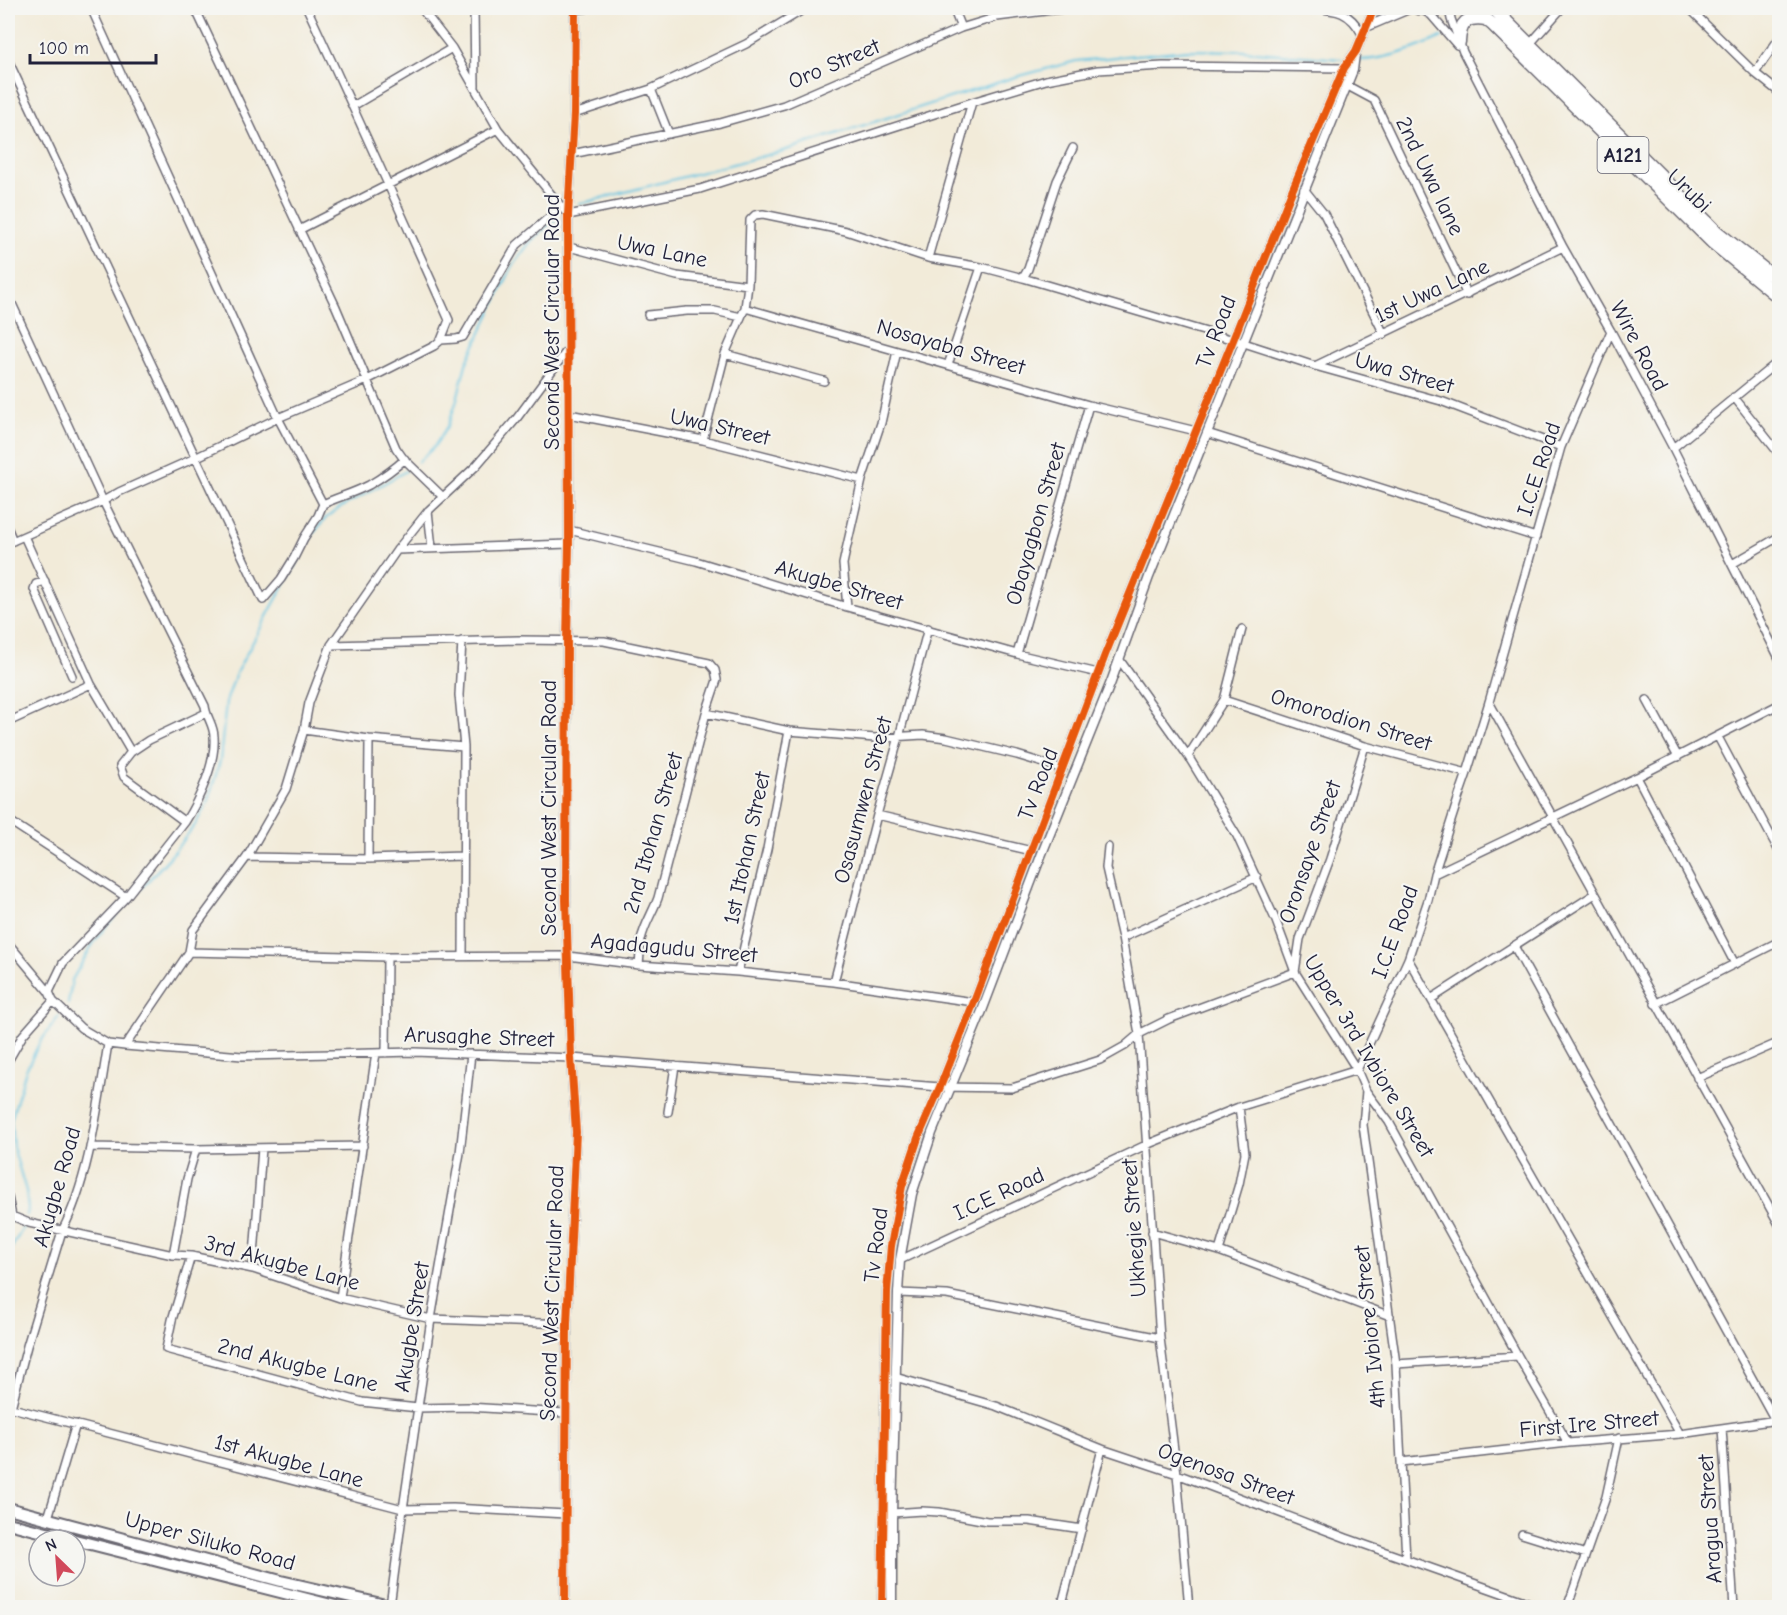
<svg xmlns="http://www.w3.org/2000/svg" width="1787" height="1615" font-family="'Comic Neue',sans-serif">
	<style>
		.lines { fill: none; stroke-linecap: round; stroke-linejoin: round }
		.stream { stroke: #64c4e2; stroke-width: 2 }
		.minor-casing { stroke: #6b6872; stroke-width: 10 }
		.tertiary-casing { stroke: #6b6872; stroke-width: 11 }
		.primary-casing { stroke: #6b6872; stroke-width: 14 }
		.trunk-casing { stroke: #6b6872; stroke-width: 15 }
		.minor { stroke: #fff; stroke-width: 7 }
		.tertiary { stroke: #fff; stroke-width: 8 }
		.primary { stroke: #fff; stroke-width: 10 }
		.trunk { stroke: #fff; stroke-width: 12 }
		.cycleway-casing { stroke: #f6f6f2; stroke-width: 11 }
		.cycleway { stroke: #e8590c; stroke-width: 8 }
		.labels { text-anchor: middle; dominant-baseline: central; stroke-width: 4.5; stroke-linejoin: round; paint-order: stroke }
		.shield { fill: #f6f6f2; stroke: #626272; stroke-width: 1.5 }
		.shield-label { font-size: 21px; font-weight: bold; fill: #22223b }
		.street-label { font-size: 22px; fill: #22223b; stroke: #f6f6f2 }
	</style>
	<rect width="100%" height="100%" fill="#f6f6f2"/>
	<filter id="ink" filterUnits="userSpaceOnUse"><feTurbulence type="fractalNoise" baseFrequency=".0167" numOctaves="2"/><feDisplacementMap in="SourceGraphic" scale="12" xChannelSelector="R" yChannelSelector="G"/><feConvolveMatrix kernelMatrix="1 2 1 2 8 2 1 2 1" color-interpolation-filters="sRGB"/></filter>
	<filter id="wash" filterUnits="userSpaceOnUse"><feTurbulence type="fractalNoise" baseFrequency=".008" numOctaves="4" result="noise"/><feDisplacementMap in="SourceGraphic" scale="24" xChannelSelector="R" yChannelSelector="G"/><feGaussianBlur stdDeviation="1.35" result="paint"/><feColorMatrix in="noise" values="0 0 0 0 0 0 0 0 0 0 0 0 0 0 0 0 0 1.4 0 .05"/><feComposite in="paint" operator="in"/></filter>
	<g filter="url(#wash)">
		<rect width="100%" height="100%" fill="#f2ebd9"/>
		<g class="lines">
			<path class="stream" d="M1358,60c29,0 58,-11 84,-23
				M579,204l204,-53 229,-73 64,-17 111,-11 57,1 97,8
				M418,462l16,-15 14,-22 8,-22 10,-39 47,-99 18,-24 26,-23
				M68,1004l4,-24 22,-38 14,-18 62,-67 25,-32 13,-24 12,-40 6,-59 10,-29 75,-137 15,-18 14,-10 66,-37
				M27,1215l1,-6 -2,-18 -13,-44 -2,-27 15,-50 13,-26 20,-28
				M8,1254l15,-26"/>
		</g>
	</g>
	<g filter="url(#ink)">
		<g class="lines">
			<defs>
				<path id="minor" d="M91,8l187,410 45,86
					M195,8l141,299 60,141 7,10 40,39
					M421,8l31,40 46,81 70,86 132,-26 272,-87 74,-22 52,-10 65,-4 181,2
					M474,8l1,78
					M953,8l8,20
					M1311,8c25,2 38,2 51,26
					M1419,8l12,7 26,30
					M1449,8l2,11 12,33 100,195 49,86 61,115 107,212
					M1689,8l66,65 25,20
					M575,10l13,-2
					M1529,45l33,-37
					M8,60l255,540 18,-21 13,-21 10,-20 14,-22 5,-12c15,-7 31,-11 46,-19 12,-7 25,-16 36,-26
					M1755,73l25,-36
					M1346,85l28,15 93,195
					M651,89l18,45
					M353,106l99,-58
					M574,114l77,-25 95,-45 60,-36
					M572,154l148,-31 64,-18 177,-77 36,-11 65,-8 46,-1
					M1304,189l20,25 60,120
					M299,230l199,-101
					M569,247l108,29 71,9
					M928,258l44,-156
					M1023,278l5,-9 29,-88 16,-33
					M8,295l95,206 102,205c1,11 9,19 9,31 2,26 -15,63 -29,85l-59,75 -63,66 -14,29
					M745,308l3,-23 2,-65 5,-5 8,-1 83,17 82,27 53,9 42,11 221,65 71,23 126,35 120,46
					M648,315l39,-4h28l26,6
					M441,340l15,-1 7,-2 54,-92 44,-38
					M725,354l99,27
					M948,365l33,-98
					M1315,366l248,-119
					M1734,397l46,58
					M569,414l134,26 159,40
					M1207,433l329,104
					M703,440l22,-86 20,-46 344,97 107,26
					M1673,448l107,-88
					M428,511l4,37
					M8,529l5,12
					M569,530l127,31 151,46 170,47 81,19
					M24,536l67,148 40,68 18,-12 57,-27
					M8,543l95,-42 16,-9 76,-34 83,-40 89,-38 67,-34 7,-6 8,-20c-47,-105 -94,-209 -142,-312
					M397,550l172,-6
					M1732,564l48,-28
					M45,581l-9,3 -2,5 38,87
					M847,607l-4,-43 3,-14 16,-70 19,-57 16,-72
					M462,641l-3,54 5,52 -1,209
					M331,645l187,-5 86,1 105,22 6,7 2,10 -11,33 -48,185c-5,14 -14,27 -17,42 -1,8 -1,16 -2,25
					M1017,654l72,-249
					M1119,659l69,97 49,80 39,85 19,51 62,98 9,21 23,31 129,234 50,87
					M1224,700l141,46 102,27
					M1647,700l31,57
					M1489,702l291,524
					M706,713l83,18 86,7 48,-3 23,3 71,17 46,14
					M8,722l83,-38
					M304,730l65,9 95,8
					M1718,737l62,116
					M131,752l-11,14 4,11 61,45
					M1188,756l36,-56 18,-71
					M1637,777l98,187
					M877,815l155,36
					M8,820l118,77
					M1108,847l-2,21 16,70 17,96 21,304 17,136 12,134
					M247,857l121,2 95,-3
					M368,859l1,-120
					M1434,874l203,-97 143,-73
					M1122,938l135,-61
					M8,943l41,49 4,9 28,27 27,16 17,2 117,10 173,-4 156,6 369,29 72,1 88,-28 25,-14 14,-12 30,-15 126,-47 5,-33 30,-80 35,-113
					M1514,946l261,474
					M189,952l198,5 181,-1 71,9 99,7 96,10 140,20
					M1408,959l272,475
					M738,972l29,-123 22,-118
					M834,982l43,-167 22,-78 29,-109
					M1431,999l164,-105
					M1655,1004l125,-63
					M125,1046l64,-94 4,-22 54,-73 39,-68 18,-59 5,-27 22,-58 66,-95 31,-39 48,-45 41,-48 51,-69
					M386,1053l1,-96
					M8,1061l15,-26 30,-34
					M1697,1078l83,-36
					M1366,1091l-3,34 33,239 10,195
					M668,1112l7,-46
					M90,1147l106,2 167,-3
					M8,1197l4,19 17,7 144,32 18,1 62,13 87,29 91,21 136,5
					M1152,1232l67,19 171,65
					M1219,1251l20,-67 6,-31 -6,-46
					M173,1255l14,-76 9,-30
					M191,1256l-19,64 -6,29 196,53 56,6 50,-1 97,6
					M900,1260l246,-115 93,-38 118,-37 51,-111 20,-59 6,-26 25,-78 8,-23 22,-71 72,-255 50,-116
					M253,1269l9,-121
					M898,1293l49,2 213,43
					M340,1298l36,-245
					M1396,1364l122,-8
					M895,1377l101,29 106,43 75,25 169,64 198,70
					M8,1407l395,102 50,-1 113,6
					M11,1408l16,-62 35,-115c28,-53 36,-128 46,-187
					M1722,1428l12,180
					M1401,1462l167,-19 112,-9 97,-14
					M892,1513l30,-2 17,1 48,9h42l53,8
					M48,1518l28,-94
					M1522,1534l64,20
					M390,1606l13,-97 28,-190 29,-166 11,-99
					M1061,1608l41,-159
					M1567,1608l39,-111 13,-59"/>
				<path id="tertiary" d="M1364,28l47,-20
					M565,1608l2,-284 9,-192 -5,-74 -5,-158 1,-260 2,-96 -1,-329 6,-101 1,-106
					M882,1608l5,-316 4,-46 11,-60 16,-48 22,-51 34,-85 131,-347 128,-315 58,-147 53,-125 12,-17 18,-43
					M892,1608v-95l6,-220 2,-33 12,-66 20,-61 50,-122 59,-155 70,-174 38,-105 204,-507 2,-16"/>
				<path id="primary" d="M8,1508l273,73 109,25 13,2
					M8,1523l66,17
					M75,1540l268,68"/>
				<path id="trunk" d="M1418,8h3
					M1472,8l20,16 220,218 68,56
					M1493,8l224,224 63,50
					M1459,42c1,-19 7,-26 27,-23"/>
			</defs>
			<use href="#minor" class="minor-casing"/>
			<use href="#tertiary" class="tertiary-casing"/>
			<use href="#primary" class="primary-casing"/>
			<use href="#trunk" class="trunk-casing"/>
			<use href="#minor" class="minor"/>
			<use href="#tertiary" class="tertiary"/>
			<use href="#primary" class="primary"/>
			<use href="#trunk" class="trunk"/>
			<defs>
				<path id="cycleway" d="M565,1608l2,-284 9,-192 -5,-74 -5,-158 1,-260 2,-96 -1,-329 6,-101 1,-106
					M882,1608l5,-316 4,-46 11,-60 16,-48 22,-51 34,-85 131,-347 128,-315 58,-147 53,-125 12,-17 18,-43"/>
			</defs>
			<use href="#cycleway" class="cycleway-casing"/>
			<use href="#cycleway" class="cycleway"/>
		</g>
	</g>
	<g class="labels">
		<rect class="shield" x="1597.5" y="137" width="51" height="36" rx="4.5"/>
		<g class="shield-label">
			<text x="1623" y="155">A121</text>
		</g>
		<g class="street-label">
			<text transform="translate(834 64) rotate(-23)">Oro Street</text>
			<text transform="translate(1430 176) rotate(64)">2nd Uwa lane</text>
			<text transform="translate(1689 191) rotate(44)">Urubi</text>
			<text transform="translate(662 251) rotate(12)">Uwa Lane</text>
			<text transform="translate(1432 291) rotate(-25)">1st Uwa Lane</text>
			<text transform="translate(552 322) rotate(-90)">Second West Circular Road</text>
			<text transform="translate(1216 332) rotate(-69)">Tv Road</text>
			<text transform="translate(1639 346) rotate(62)">Wire Road</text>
			<text transform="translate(951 347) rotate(16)">Nosayaba Street</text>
			<text transform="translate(1404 373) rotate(16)">Uwa Street</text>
			<text transform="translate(720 427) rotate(13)">Uwa Street</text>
			<text transform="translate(1539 469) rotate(-72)">I.C.E Road</text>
			<text transform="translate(1036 524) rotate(-74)">Obayagbon Street</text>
			<text transform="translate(839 585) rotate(16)">Akugbe Street</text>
			<text transform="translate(1351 720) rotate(17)">Omorodion Street</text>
			<text transform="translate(1038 784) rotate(-69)">Tv Road</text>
			<text transform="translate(863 800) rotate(-75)">Osasumwen Street</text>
			<text transform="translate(549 808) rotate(-90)">Second West Circular Road</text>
			<text transform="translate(653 833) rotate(-74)">2nd Itohan Street</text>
			<text transform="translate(747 848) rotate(-78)">1st Itohan Street</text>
			<text transform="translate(1310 852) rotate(-71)">Oronsaye Street</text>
			<text transform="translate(1395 932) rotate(-70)">I.C.E Road</text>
			<text transform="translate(674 948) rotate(5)">Agadagudu Street</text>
			<text transform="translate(479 1037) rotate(2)">Arusaghe Street</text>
			<text transform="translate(1369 1056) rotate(59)">Upper 3rd Ivbiore Street</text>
			<text transform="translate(57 1187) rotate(-74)">Akugbe Road</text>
			<text transform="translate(999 1194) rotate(-25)">I.C.E Road</text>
			<text transform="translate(1134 1228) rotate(-94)">Ukhegie Street</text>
			<text transform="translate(876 1245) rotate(-83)">Tv Road</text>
			<text transform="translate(282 1263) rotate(15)">3rd Akugbe Lane</text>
			<text transform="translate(552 1293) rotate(-88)">Second West Circular Road</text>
			<text transform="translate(412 1327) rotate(-81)">Akugbe Street</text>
			<text transform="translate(1370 1327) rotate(-96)">4th Ivbiore Street</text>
			<text transform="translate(298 1365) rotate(14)">2nd Akugbe Lane</text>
			<text transform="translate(1589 1424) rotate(-5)">First Ire Street</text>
			<text transform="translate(289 1461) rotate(15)">1st Akugbe Lane</text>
			<text transform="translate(1226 1474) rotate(20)">Ogenosa Street</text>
			<text transform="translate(1710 1519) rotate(-94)">Aragua Street</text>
			<text transform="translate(210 1541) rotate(15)">Upper Siluko Road</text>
		</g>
	</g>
	<rect width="1787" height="1615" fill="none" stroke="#f6f6f2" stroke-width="30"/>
	<g transform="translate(57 1558) rotate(335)"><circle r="28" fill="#f6f6f2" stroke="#a1a1a9" stroke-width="1.5"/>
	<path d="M0-4.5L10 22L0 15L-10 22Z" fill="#d1495b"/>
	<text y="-9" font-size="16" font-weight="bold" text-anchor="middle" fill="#22223b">N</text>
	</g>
	<path d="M30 54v9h126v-9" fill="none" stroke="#22223b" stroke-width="3"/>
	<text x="39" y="54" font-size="18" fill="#22223b" stroke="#f6f6f2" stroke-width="4.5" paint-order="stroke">100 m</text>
</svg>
